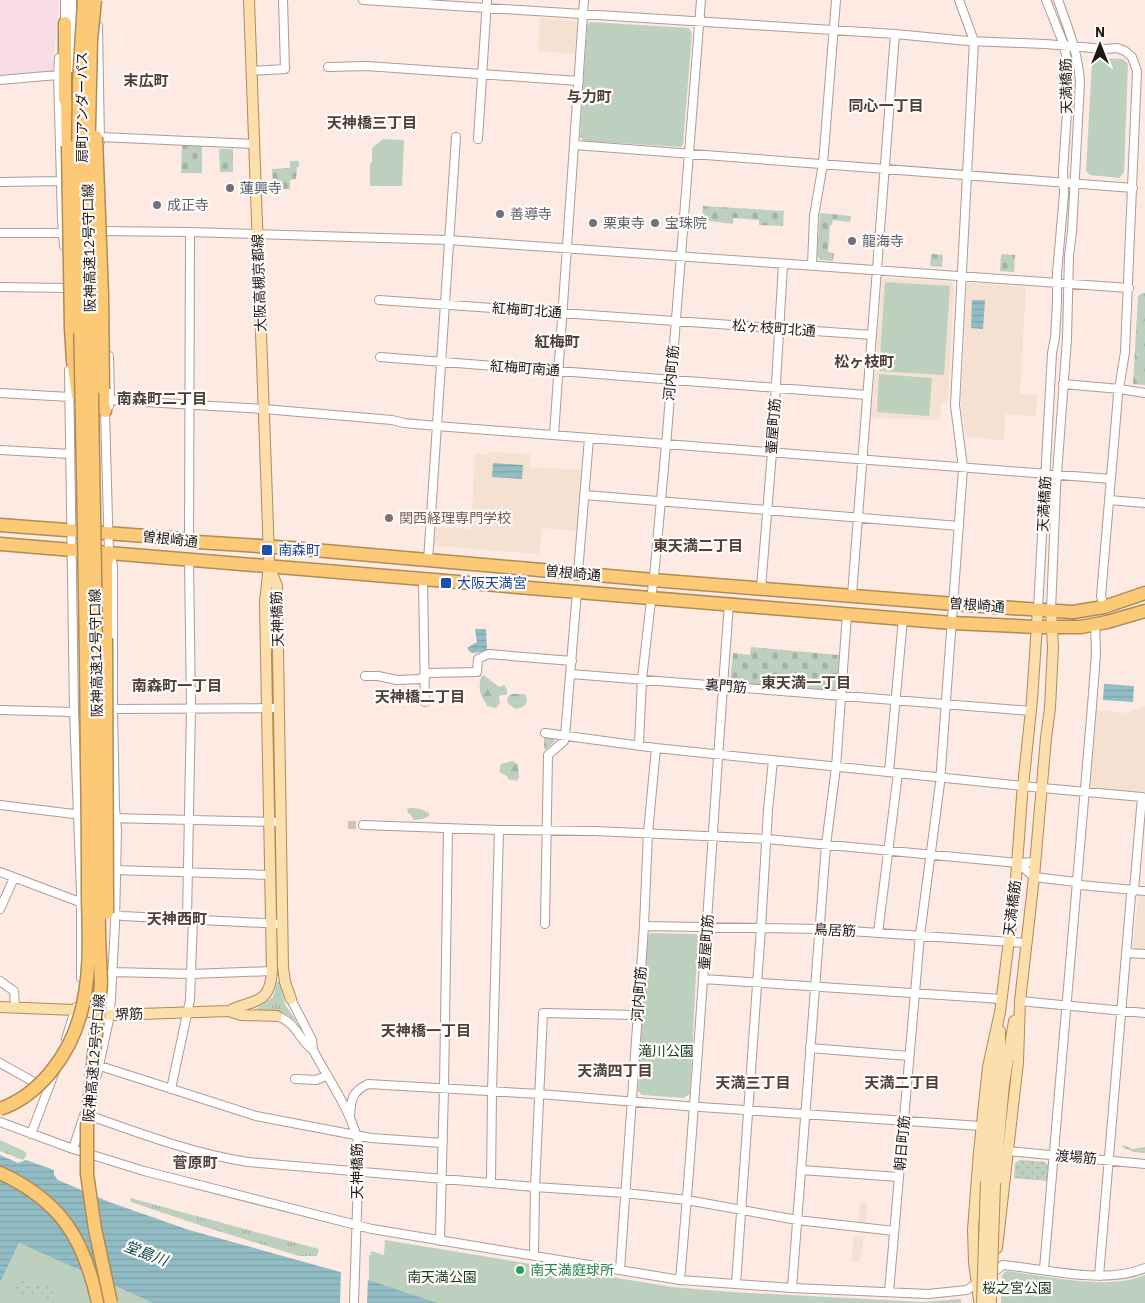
<svg xmlns="http://www.w3.org/2000/svg" width="1145" height="1303" font-family="'IBM Plex Sans','Noto Sans JP',sans-serif">
	<style>
		.education { fill: #f4e1d1 }
		.medical { fill: #f6dde5 }
		.grass { fill: url(#grass-tufts) }
		.forest { fill: url(#forest-firs) }
		.cemetery { fill: url(#cemetery-stones) }
		.park { fill: #bdd0be }
		.garden { fill: url(#garden-dots) }
		.water { fill: url(#water-rules) }
		.pier { fill: #fdeae2 }
		.lines { fill: none; stroke-linecap: round; stroke-linejoin: round }
		.minor-tunnel { stroke: #d1c0b9; stroke-width: 8; stroke-dasharray: 8 4; stroke-linecap: butt }
		.minor-casing { stroke: #ad9c95; stroke-width: 10 }
		.major-casing { stroke: #af8b55; stroke-width: 12 }
		.highway-casing { stroke: #af8b55; stroke-width: 15 }
		.minor { stroke: #fff; stroke-width: 8 }
		.major { stroke: #fddfad; stroke-width: 10 }
		.highway { stroke: #fcc977; stroke-width: 12 }
		.major-bridge-casing { stroke: #af8b55; stroke-width: 12; stroke-linecap: butt }
		.highway-bridge-casing { stroke: #af8b55; stroke-width: 15; stroke-linecap: butt }
		.major-bridge { stroke: #fddfad; stroke-width: 10 }
		.highway-bridge { stroke: #fcc977; stroke-width: 12 }
		.worship-dot { fill: #6b7280; stroke: #fffbf9; stroke-width: 2 }
		.education-dot { fill: #8d6e63; stroke: #fffbf9; stroke-width: 2 }
		.transit-dot { fill: #1a4fb4; stroke: #fffbf9; stroke-width: 2 }
		.leisure-dot { fill: #2e9e5b; stroke: #fffbf9; stroke-width: 2 }
		.labels { text-anchor: middle; dominant-baseline: central; stroke-width: 4.5; stroke-linejoin: round; paint-order: stroke }
		.street-label { font-size: 14px; fill: #201917; stroke: #fffbf9 }
		.worship-label { font-size: 14px; fill: #5b616d; stroke: #fffbf9; text-anchor: start }
		.education-label { font-size: 14px; fill: #785e54; stroke: #fffbf9; text-anchor: start }
		.transit-label { font-size: 14px; fill: #164399; stroke: #fffbf9; text-anchor: start }
		.park-label { font-size: 14px; fill: #123d1b; stroke: #fffbf9 }
		.leisure-label { font-size: 14px; fill: #27864d; stroke: #fffbf9; text-anchor: start }
		.neighbourhood-label { font-size: 15px; font-weight: bold; fill: #4f413a; stroke: #fffbf9 }
		.water-label { font-size: 15px; font-style: italic; fill: #0b4a53; stroke: #fffbf9 }
	</style>
	<defs>
		<pattern id="grass-tufts" width="24" height="20" patternUnits="userSpaceOnUse" patternTransform="scale(1.25)"><rect width="24" height="20" fill="#bdd0be"/><path d="M3 7l-1-3M5 7V3M7 7l1-3M15 17l-1-3M17 17v-4M19 17l1-3" fill="none" stroke="#a2b2a3"/></pattern>
		<pattern id="forest-firs" width="22" height="20" patternUnits="userSpaceOnUse" patternTransform="scale(1.25)"><rect width="22" height="20" fill="#bdd0be"/><path d="M5 1l3.5 6h-7zM16 11l3.5 6h-7z" fill="#a2b2a3"/></pattern>
		<pattern id="cemetery-stones" width="16" height="16" patternUnits="userSpaceOnUse" patternTransform="scale(1.25)"><rect width="16" height="16" fill="#bdd0be"/><path d="M2 7V4a2 2 0 0 1 4 0v3zM10 15v-3a2 2 0 0 1 4 0v3z" fill="#a2b2a3"/></pattern>
		<pattern id="garden-dots" width="8" height="8" patternUnits="userSpaceOnUse" patternTransform="scale(1.25)"><rect width="8" height="8" fill="#bdd0be"/><path d="M2 2h.1M6 6h.1" fill="none" stroke="#a2b2a3" stroke-width="1.8" stroke-linecap="round"/></pattern>
		<pattern id="water-rules" width="6" height="5" patternUnits="userSpaceOnUse" patternTransform="scale(1.25)"><rect width="6" height="5" fill="#92bdc4"/><path d="M0 2.5h6" fill="none" stroke="#7ea2a8"/></pattern>
	</defs>
	<rect width="100%" height="100%" fill="#fdeae2"/>
	<path class="education" d="M540,18l37,3 -2,33 -37,-3z
		M885,278l65,3 4,5 -6,117h-7l-1,17 -69,-2 11,-138z
		M970,283l56,4 -6,107 17,1 -1,21 -31,-2 -1,27 -38,-5 -5,-31 6,-120z
		M488,452l42,2v13l51,3 -4,61 -35,-3 -3,26 -102,-8 -3,-3 1,-16 36,2 4,-75 13,1z
		M1145,706v88l-53,-6 -2,-2 7,-76 31,3z
		M1142,895h3v55h-9l-3,-4 5,-48z
		M860,1201l7,1 -1,21 -8,-1z
		M854,1236l10,1 -4,25 -9,-1z"/>
	<path class="medical" d="M0,0h59l-6,68 -3,3 -50,4z"/>
	<path class="grass" d="M277,982h3l5,22 12,18c-13,-12 -26,-12 -42,-12l18,-13z
		M130,1198l189,51 -2,7h-18l-97,-30 -71,-24z"/>
	<path class="forest" d="M1142,293h3v92l-12,-1 5,-88z
		M484,675l15,12 5,-2 3,4v5l-2,1h-4l-2,2 1,6 -4,5 -9,-2c-7,-13 -9,-15 -6,-29z
		M511,694h11l4,1 1,7 -4,5 -7,2 -8,-5 -1,-6z
		M544,737l10,1 1,3 -8,8h-3z
		M512,761l6,3 1,14 -3,3 -8,-2 -1,-3 -8,-4 2,-8z
		M411,808l10,1 8,4v3l-7,3 -8,1 -3,-5 -3,-2 -1,-4z
		M0,1140l26,12v4l-3,4 -23,-9z"/>
	<path class="cemetery" d="M182,145l20,1v27h-21z
		M219,149h14v23h-13z
		M290,161h9v6h-2l-1,12 -6,1v9h-17l-1,-20 18,-1z
		M703,206l81,5 -1,15 -24,-1v-5l-26,-2v6l-31,-4z
		M820,213l31,3 -1,6 -17,-2 -1,5h-2l-2,27 6,1 -1,8 -13,-1 -3,-4z
		M931,254l12,1 -1,12 -12,-1z
		M1001,254l14,1 -1,17 -14,-1z
		M751,647l88,8 -2,37 -107,-10 3,-29 17,2z"/>
	<path class="park" d="M590,22l99,6 3,5 -9,111 -2,3 -97,-6 -4,-4 7,-112z
		M1098,58l25,1 5,5 -4,108 -5,6 -29,-3 -4,-4 6,-109z
		M383,139l21,1 -2,46h-32v-23h2v-15z
		M885,282l65,4 -6,89 -65,-4z
		M879,374l53,4 -3,38 -52,-4z
		M651,933l45,1 2,2 -8,158 -6,4 -42,-3 -4,-4 9,-155z
		M385,1240l287,47 60,5 191,10 38,-3v4h-523l-69,-23v-25h2v-4l13,4z
		M19,1243l134,60h-153v-20z
		M1006,1271c40,5 102,20 139,4v28h-144l1,-28z"/>
	<path class="garden" d="M1123,1145l10,4 12,-2v6l-11,-1 -12,-5z
		M1020,1160l25,2 3,3 -1,16 -33,-3 1,-15z
		M20,1275l13,5 -9,19 -12,-5 5,-8z
		M35,1281l24,10 -2,6 -24,-10z
		M32,1288l24,10 -2,5 -24,-10z"/>
	<path class="water" d="M972,300h13l-2,29 -12,-1z
		M493,463l30,2 -1,14 -30,-2z
		M475,629h11l1,22 -15,2 -3,-2 -2,-3 10,-6z
		M1104,684l30,2 -1,16 -30,-2z
		M0,1155l18,8 8,-3 28,10v5l4,5 51,22 80,28 180,50 69,23h-285l-134,-60 -19,40z"/>
	<path class="pier" d="M341,1271l27,7 -1,25h-27z"/>
	<g class="lines">
		<path class="minor-tunnel" d="M348,825h15"/>
		<defs>
			<path id="minor" d="M363,0l532,34 73,7 77,3 60,5 12,-1 8,3 7,6 5,14 -12,281 -7,43 -17,201 3,11
				M98,26l2,116
				M63,27l2,-4v-23
				M59,58l-1,17 4,144 2,27
				M328,67l39,-1 212,15
				M71,68l2,-37 -1,-31
				M251,71l34,-2 -2,-69
				M0,80l58,-5
				M100,137l154,7
				M478,139l9,-139
				M575,145c186,15 372,29 558,43
				M0,182l61,-1
				M98,231l92,1 258,8 681,48
				M0,233h66
				M812,265l2,-49 9,-52 13,-164
				M0,287l66,1 3,7
				M379,300l493,35
				M380,357l487,38
				M69,370l5,342 7,180v86
				M1063,384l57,5 25,4
				M0,393l70,4
				M110,400l154,9 128,11 12,3 33,3 674,53
				M554,435l30,-435
				M0,450l70,4
				M585,495l374,31
				M1109,500l36,3
				M189,541l1,-309
				M428,561l28,-424
				M578,573l11,-135
				M423,579l2,123
				M761,588l11,-136 11,-188
				M852,595l43,-561
				M1038,609l14,-256 3,-15 2,-36v-29l7,-79 -1,-23 6,-89 -2,-22 -3,-15 -18,-45
				M1051,610l5,-122 11,-149 2,-83 3,-24 8,-150c-2,-30 -12,-54 -22,-82
				M571,674l460,37
				M365,676h13l19,4 23,-1 9,-6 48,-1 1,-13 10,-5 84,7
				M113,709l166,-1
				M0,710l74,2
				M545,733l111,15 386,40 100,9 -8,93 -3,5 -32,381
				M639,745l3,-66 13,-113 12,-132 34,-434
				M889,772l14,-153
				M0,805l82,10
				M111,818l164,4
				M363,825l136,5 96,1 172,8 251,24 18,-1
				M1018,863l16,14 42,5 4,3 65,6
				M115,870l155,5
				M0,872l85,32
				M0,909l14,-31
				M112,913l10,3 160,8
				M187,919l4,-212 -2,-148
				M545,924l3,-169 16,-14 1,-5 12,-145
				M644,926l177,3 206,14
				M878,933l20,-160
				M1126,953l19,1
				M112,972l79,2 81,-3
				M703,979l298,20
				M0,981l14,10 1,17
				M291,999l21,41 1,10c15,29 42,66 46,98l-5,155
				M1020,1001l125,12
				M91,1013l1,-30
				M277,1016c20,7 21,23 36,34
				M66,1039l10,-32
				M810,1048l99,8
				M0,1063l41,23
				M100,1066l156,50 115,22 72,5
				M97,1075l13,-60 5,-91 2,-95 -2,-21 -2,-99v-144l-4,-13 -1,-31 -3,-110 4,-5 1,-6 -1,-44
				M295,1079l21,1 10,-4
				M171,1089l19,-89 3,-81
				M85,1114c54,19 106,39 163,48l287,25 90,6 62,7 110,20 97,11
				M350,1117c1,-17 1,-25 18,-33l172,10 145,12 296,20
				M0,1122l73,27 71,22 228,58 308,51 112,8 136,6 39,-4 13,-9
				M31,1134l24,-63
				M73,1149l11,-34
				M1007,1151l138,13
				M801,1170l98,7
				M491,1183l1,-91 7,-262
				M440,1241l4,-153 4,-260
				M534,1256l1,-69 8,-174 94,2
				M1044,1269l48,-563 4,-52 -1,-29
				M620,1270l24,-344 4,-93 8,-85
				M990,1275l13,-10c42,4 103,20 142,3
				M680,1280c20,-225 32,-451 49,-676
				M736,1284l25,-356 7,-118 5,-50
				M792,1288l34,-443 10,-78 11,-153
				M889,1292l31,-357 20,-152 23,-315 -8,-63 19,-364 -15,-41"/>
			<path id="major" d="M269,566l8,20 6,381 2,15 6,17
				M0,1007l75,3 35,5 119,-4 12,4 36,1
				M229,1011c24,-12 41,-5 43,-40l-7,-369 4,-37 -1,-38 -19,-527
				M986,1182l14,-137v-14
				M995,1183l9,-99 10,-63
				M997,1248l21,-186 2,-61 14,-124 12,-139 4,-30 3,-61 -2,-37
				M979,1300l-5,-38 -1,-32 6,-78 9,-85 12,-55 15,-120 7,-96 10,-96 6,-91"/>
			<path id="highway" d="M65,23v76l2,5 1,42
				M71,328l2,33 5,35
				M103,389v16l2,6
				M0,525l172,13 25,4 94,6 374,33 302,24 106,7 31,-5 41,-14
				M0,544l952,79 85,4h44l26,-5 38,-11
				M106,638v-74l3,-12
				M0,1173c61,28 84,66 98,130"/>
		</defs>
		<use href="#minor" class="minor-casing"/>
		<use href="#major" class="major-casing"/>
		<use href="#highway" class="highway-casing"/>
		<use href="#minor" class="minor"/>
		<use href="#major" class="major"/>
		<use href="#highway" class="highway"/>
		<defs>
			<path id="major-bridge" d="M982,1303l4,-121
				M991,1303l4,-120"/>
			<path id="highway-bridge" d="M95,0l-4,40 -3,129 7,404 4,363 2,48 -14,142v48l8,55 16,74
				M96,137l6,159 1,93
				M68,146l3,182
				M106,638l1,275
				M0,1109c40,-14 69,-54 80,-93 11,-37 9,-79 8,-117 0,-44 0,-88 -1,-132 -1,-200 -7,-399 -9,-598l1,-85 5,-84"/>
		</defs>
		<use href="#major-bridge" class="major-bridge-casing"/>
		<use href="#highway-bridge" class="highway-bridge-casing"/>
		<use href="#major-bridge" class="major-bridge"/>
		<use href="#highway-bridge" class="highway-bridge"/>
	</g>
	<g class="worship-dot">
		<circle cx="230" cy="188" r="5"/>
		<circle cx="157" cy="205" r="5"/>
		<circle cx="500" cy="214" r="5"/>
		<circle cx="593" cy="223" r="5"/>
		<circle cx="655" cy="223" r="5"/>
		<circle cx="852" cy="241" r="5"/>
	</g>
	<circle class="education-dot" cx="389" cy="518" r="5"/>
	<g class="transit-dot">
		<rect x="261" y="544" width="12" height="12" rx="2.5"/>
		<rect x="440" y="577" width="12" height="12" rx="2.5"/>
	</g>
	<circle class="leisure-dot" cx="520" cy="1270" r="5"/>
	<g class="labels">
		<g class="street-label">
			<text transform="translate(1066 86) rotate(-91)">天満橋筋</text>
			<text transform="translate(82 107) rotate(-90)">扇町アンダーパス</text>
			<text transform="translate(89 248) rotate(-91)">阪神高速12号守口線</text>
			<text transform="translate(259 283) rotate(-92)">大阪高槻京都線</text>
			<text transform="translate(527 310) rotate(4)">紅梅町北通</text>
			<text transform="translate(774 328) rotate(4)">松ヶ枝町北通</text>
			<text transform="translate(525 368) rotate(4)">紅梅町南通</text>
			<text transform="translate(671 373) rotate(-85)">河内町筋</text>
			<text transform="translate(773 426) rotate(-86)">壷屋町筋</text>
			<text transform="translate(1044 504) rotate(-87)">天満橋筋</text>
			<text transform="translate(170 539) rotate(6)">曽根崎通</text>
			<text transform="translate(573 573) rotate(5)">曽根崎通</text>
			<text transform="translate(977 605) rotate(4)">曽根崎通</text>
			<text transform="translate(277 619) rotate(-92)">天神橋筋</text>
			<text transform="translate(96 653) rotate(-91)">阪神高速12号守口線</text>
			<text transform="translate(726 686) rotate(5)">裏門筋</text>
			<text transform="translate(1012 908) rotate(-83)">天満橋筋</text>
			<text transform="translate(835 930) rotate(3)">鳥居筋</text>
			<text transform="translate(706 942) rotate(-86)">壷屋町筋</text>
			<text transform="translate(639 994) rotate(-86)">河内町筋</text>
			<text transform="translate(129 1014) rotate(-2)">堺筋</text>
			<text transform="translate(94 1058) rotate(-85)">阪神高速12号守口線</text>
			<text transform="translate(902 1143) rotate(-85)">朝日町筋</text>
			<text transform="translate(1076 1157) rotate(5)">渡場筋</text>
			<text transform="translate(357 1171) rotate(-90)">天神橋筋</text>
		</g>
		<g class="worship-label">
			<text x="240" y="188">蓮興寺</text>
			<text x="167" y="205">成正寺</text>
			<text x="510" y="214">善導寺</text>
			<text x="603" y="223">栗東寺</text>
			<text x="665" y="223">宝珠院</text>
			<text x="862" y="241">龍海寺</text>
		</g>
		<g class="education-label">
			<text x="399" y="518">関西経理専門学校</text>
		</g>
		<g class="transit-label">
			<text x="278" y="550">南森町</text>
			<text x="457" y="583">大阪天満宮</text>
		</g>
		<g class="park-label">
			<text x="666" y="1051">滝川公園</text>
			<text x="442" y="1277">南天満公園</text>
			<text x="1017" y="1288">桜之宮公園</text>
		</g>
		<g class="leisure-label">
			<text x="530" y="1270">南天満庭球所</text>
		</g>
		<g class="neighbourhood-label">
			<text x="146" y="80">末広町</text>
			<text x="589" y="96">与力町</text>
			<text x="886" y="105">同心一丁目</text>
			<text x="372" y="122">天神橋三丁目</text>
			<text x="557" y="341">紅梅町</text>
			<text x="864" y="361">松ヶ枝町</text>
			<text x="162" y="398">南森町二丁目</text>
			<text x="698" y="545">東天満二丁目</text>
			<text x="806" y="682">東天満一丁目</text>
			<text x="177" y="685">南森町一丁目</text>
			<text x="420" y="696">天神橋二丁目</text>
			<text x="177" y="918">天神西町</text>
			<text x="426" y="1030">天神橋一丁目</text>
			<text x="615" y="1070">天満四丁目</text>
			<text x="753" y="1082">天満三丁目</text>
			<text x="902" y="1082">天満二丁目</text>
			<text x="195" y="1162">菅原町</text>
		</g>
		<g class="water-label">
			<text transform="translate(146 1253) rotate(21)">堂島川</text>
		</g>
	</g>
	<g transform="translate(1100 45)" stroke="#fffbf9" stroke-width="4" paint-order="stroke">
	<path d="M0-4L9 19L0 12L-9 19Z" fill="#201917"/>
	<text y="-8" font-size="14" font-weight="bold" text-anchor="middle" fill="#201917">N</text>
	</g>
</svg>
